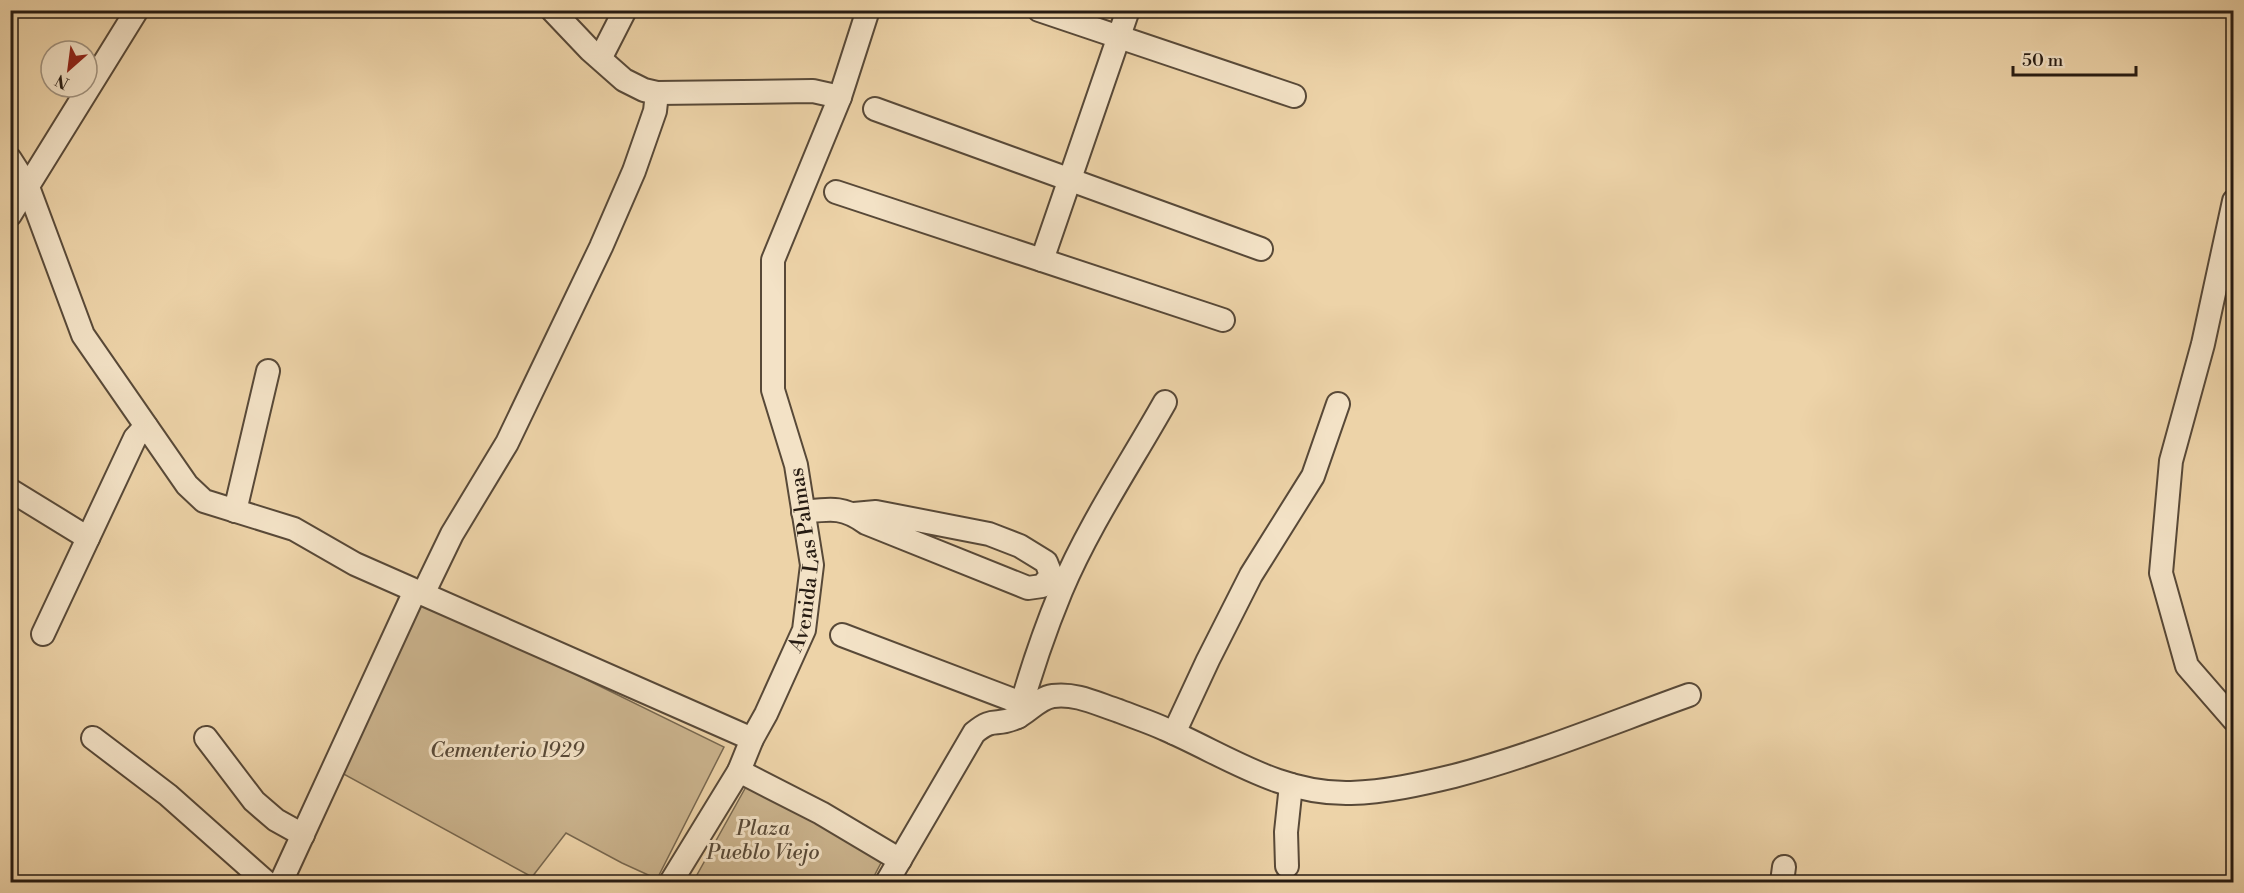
<svg xmlns="http://www.w3.org/2000/svg" width="2244" height="893" font-family="'Libre Bodoni',serif">
	<style>
		.green { fill: #cbb48e; stroke: #786850; stroke-width: 1.5 }
		.lines { fill: none; stroke-linecap: round; stroke-linejoin: round }
		.minor-casing { stroke: #584938; stroke-width: 26 }
		.minor { stroke: #f3e2c6; stroke-width: 22 }
		.labels { text-anchor: middle; dominant-baseline: central; stroke-width: 6; stroke-linejoin: round; paint-order: stroke }
		.street-label { font-size: 21px; fill: #261b12; stroke: #f3e2c6 }
		.park-label { font-size: 21px; font-style: italic; fill: #584937; stroke: #f3e2c6 }
	</style>
	<rect width="100%" height="100%" fill="#edd3a8"/>
	<filter id="stains"><feTurbulence type="fractalNoise" baseFrequency=".00333" numOctaves="4"/><feColorMatrix values="0 0 0 0 .2 0 0 0 0 .09 0 0 0 0 .02 0 0 0 .5 -.17"/></filter>
	<radialGradient id="worn" r=".72"><stop offset=".6" stop-color="#630" stop-opacity="0"/><stop offset="1" stop-color="#630" stop-opacity=".3"/></radialGradient>
	<path class="green" d="M420,598l304,149 -67,132 -35,-16 -56,-30 -34,44 -194,-106z
		M747,785l136,74 -12,23h-178z"/>
	<g class="lines">
		<defs>
			<g id="minor">
				<path d="M552,10l38,40 34,30 20,10 13,3 156,-2 27,6"/>
				<path d="M1039,10l255,86"/>
				<path d="M601,57l24,-47"/>
				<path d="M875,109l386,140"/>
				<path d="M10,159l18,28 55,148 104,150 17,16 90,28 61,35 397,175"/>
				<path d="M836,192l387,128"/>
				<path d="M2234,201l-31,143 -32,117 -10,112 26,93 47,54"/>
				<path d="M10,215l127,-205"/>
				<path d="M1042,260l86,-250"/>
				<path d="M10,490l78,48"/>
				<path d="M235,511l33,-140"/>
				<path d="M803,512c27,-3 40,-6 63,11l162,65 14,-2 7,-8 1,-6 -4,-10 -26,-16 -31,-12 -113,-22 -22,2"/>
				<path d="M423,594l29,-60 55,-91 94,-196 33,-76 21,-60 2,-18"/>
				<path d="M43,634l92,-196 11,-12"/>
				<path d="M842,635l179,68"/>
				<path d="M1018,717c12,-43 26,-85 43,-126 28,-66 69,-127 104,-189"/>
				<path d="M1174,733l34,-73 43,-85 62,-99 25,-72"/>
				<path d="M93,738l75,57 98,87"/>
				<path d="M206,738l48,63 22,19 27,15"/>
				<path d="M739,771l82,42 79,47"/>
				<path d="M1287,866l-1,-34 5,-47"/>
				<path d="M281,882l134,-291"/>
				<path id="s1" d="M671,882l68,-111 13,-32 14,-25 38,-84 8,-65 -16,-100 -23,-75v-130l67,-163 28,-87"/>
				<path d="M887,882l87,-149c20,-17 21,-6 41,-15 13,-5 23,-20 38,-22 24,-3 44,8 66,15 15,6 31,11 46,18 62,27 116,66 186,64 35,-1 70,-9 103,-17 80,-21 157,-53 235,-81"/>
				<path d="M1782,882l2,-15"/>
			</g>
		</defs>
		<use href="#minor" class="minor-casing"/>
		<use href="#minor" class="minor"/>
	</g>
	<g class="labels">
		<g class="street-label">
			<text stroke="none"><textPath href="#s1" startOffset="356">Avenida Las Palmas</textPath></text>
		</g>
		<g class="park-label">
			<text x="507" y="751">Cementerio 1929</text>
			<text x="763" y="829">Plaza<tspan x="763" dy="24">Pueblo Viejo</tspan></text>
		</g>
	</g>
	<rect width="2244" height="893" fill="none" stroke="#edd3a8" stroke-width="36"/>
	<rect x="12" y="12" width="2220" height="869" fill="none" stroke="#261b12" stroke-width="3"/>
	<rect x="18" y="18" width="2208" height="857" fill="none" stroke="#261b12" stroke-width="1.5"/>
	<g transform="translate(69 69) rotate(208)"><circle r="28" fill="#f3e2c6" stroke="#a1927e" stroke-width="1.5"/>
	<path d="M0-4.5L10 22L0 15L-10 22Z" fill="#8f2418"/>
	<text y="-9" font-size="16" font-weight="bold" text-anchor="middle" fill="#261b12">N</text>
	</g>
	<path d="M2013 66v9h123v-9" fill="none" stroke="#261b12" stroke-width="3"/>
	<text x="2022" y="66" font-size="18" fill="#261b12" stroke="#f3e2c6" stroke-width="4.5" paint-order="stroke">50 m</text>
	<rect width="100%" height="100%" filter="url(#stains)"/>
	<rect width="100%" height="100%" fill="url(#worn)"/>
</svg>
